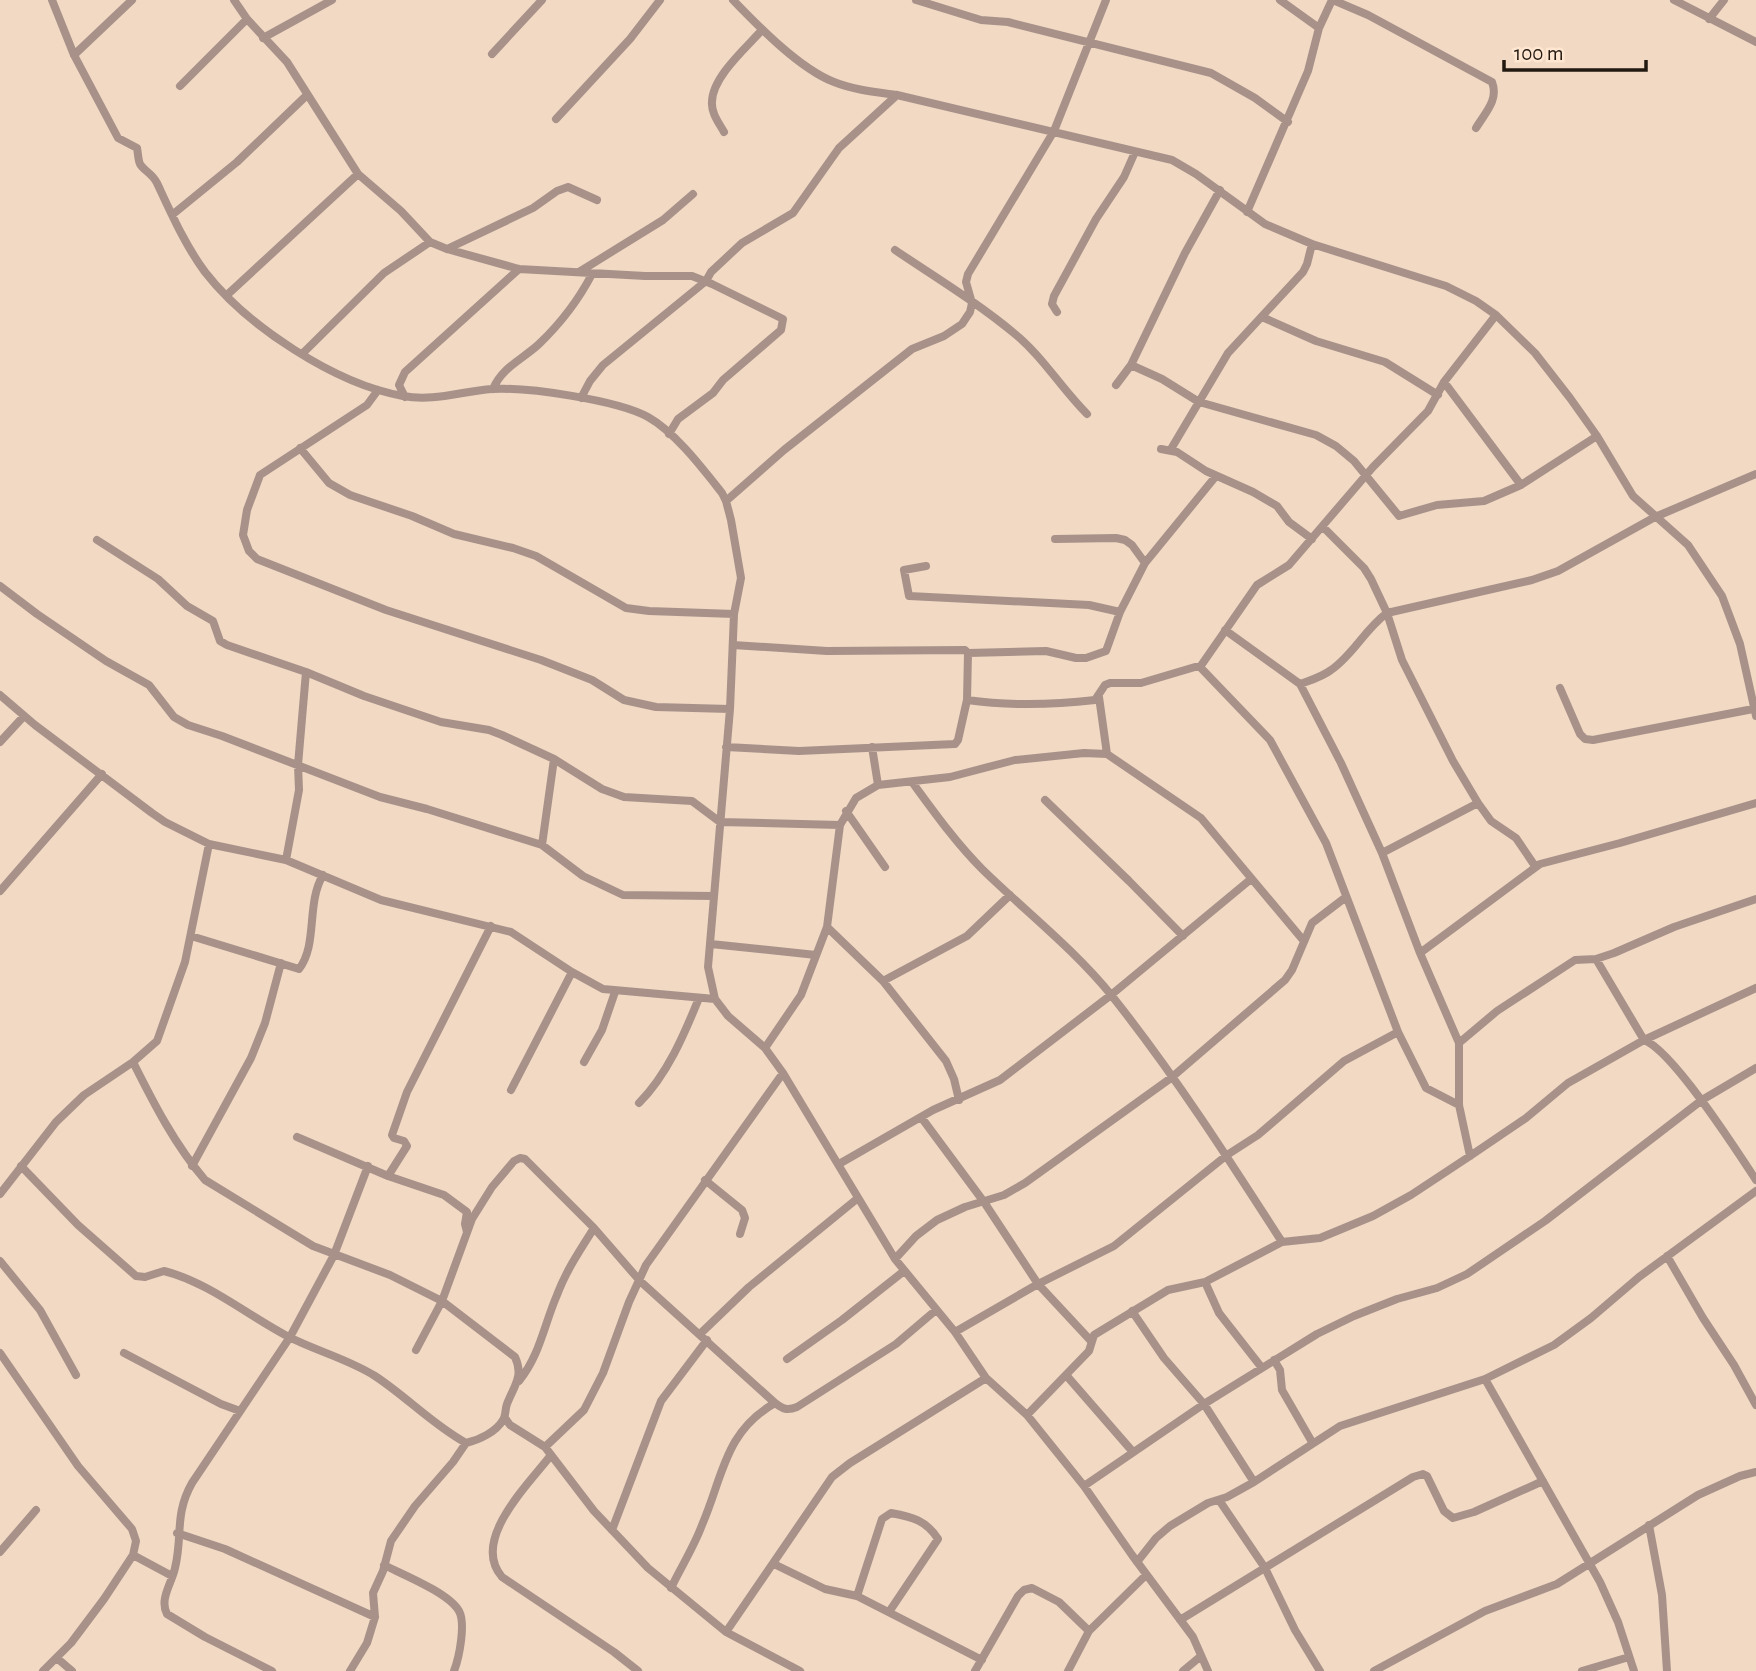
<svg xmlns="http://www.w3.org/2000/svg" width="1756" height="1671" font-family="'Alegreya Sans',sans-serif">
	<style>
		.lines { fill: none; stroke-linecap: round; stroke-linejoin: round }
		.minor { stroke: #a89189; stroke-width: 8 }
	</style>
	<rect width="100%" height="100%" fill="#f1d9c4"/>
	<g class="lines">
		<path class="minor" d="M52,0l22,55 44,83 19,10c1,4 1,12 3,16 4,7 12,9 17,19 14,30 28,62 48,89 42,54 130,112 198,124 31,6 59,-5 89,-7 36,-2 125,11 156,28 27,15 55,52 74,76l4,8 5,19 10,58 -7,36 -4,95 -22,258 7,32 13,17 37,32 18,25 112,186 60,73 31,46 41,37 57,71 48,69 61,82 15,34
			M234,0l13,19 40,43 71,112 43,37 29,31 17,7 72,20 126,7h47l20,8 71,35 -2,11 -58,50 -10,13 -35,26 -9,15
			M733,0c25,26 67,69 101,82 20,8 42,10 63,13l275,65 24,14 69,50 47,20 134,42 30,15 20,14 39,38 35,45 27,38 36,60 55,49 34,51 18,48 16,72
			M916,0l65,20 27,2 203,51 44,25 33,24
			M1280,0l39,28
			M1333,0l35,15 124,67c7,18 -7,31 -16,46
			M1674,0l82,42
			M1709,19l15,-19
			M263,38l69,-38
			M492,54l50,-54
			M74,55l58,-55
			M180,86l67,-67
			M556,119l74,-80 30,-39
			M724,132c-5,-9 -13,-19 -12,-30 0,-25 35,-55 50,-72
			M1247,212l61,-141 11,-43 13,-28
			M172,215l65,-53 70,-67
			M447,249l86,-41 24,-17 11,-4 29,13
			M895,250c40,27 83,53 120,84 28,23 46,54 72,80
			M579,272l84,-52 30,-26
			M227,295l131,-121
			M1057,312l-5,-8 2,-8 42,-77 28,-42 11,-25
			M1262,317l54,24 69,21 53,33
			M302,354l82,-81 46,-31
			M1131,365l31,14 37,23 117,33 20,11 18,15 45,55 38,-11 47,-4 37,-16 76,-49
			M1444,382l77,103
			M1116,385l15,-20 54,-112 35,-63
			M493,389c9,-22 30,-30 46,-45 23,-22 39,-43 53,-70
			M378,390l-11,15 -107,70 -13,35 -4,25 6,16 8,8 129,51 155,50 51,20 32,20 32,7 74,2
			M405,397l-6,-12 6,-13 114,-103
			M581,398l9,-17 13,-16 103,-84 5,-9 31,-29 51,-30 46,-65 58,-53
			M300,448l29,35 21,12 62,21 42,18 59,14 23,8 90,52 23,3 85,3
			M1161,449l16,3 29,19 47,21 24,14 12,16 23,17
			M1171,449l57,-96 75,-81 4,-8 5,-20
			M726,501l58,-51 128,-101 32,-13 18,-12 8,-12 2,-9 -6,-21 2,-8 86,-143 52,-131
			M1323,527l41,41 7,11 16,34 15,47 51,101 25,42 13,18 25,17 19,28
			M1055,539l61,-1 9,2 7,5 13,18
			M97,540l61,39 29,27 26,15 7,20 7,4 79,27 58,24 77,26 48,8 13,5 52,24 48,30 22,8 68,4 28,21 120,3
			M926,566l-22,4 5,26 180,9 31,7
			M0,586l37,28 69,47 43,24 25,32 14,8 34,11 158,61 47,12 115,36 41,31 40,19 91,1
			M1225,630l75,54 41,79 41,90 38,100 39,90v62l11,51
			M968,653l78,-2 30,7h10l20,-7 14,-39 25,-49 71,-87
			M1200,667l57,-82 32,-20 84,-98 55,-56 16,-29 52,-67
			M1300,684c11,-4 22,-7 31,-14 22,-15 34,-41 56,-57l145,-33 26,-9 97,-54 101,-43
			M1560,688l20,46 5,5 8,1 160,-31
			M0,695l35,30 117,88 13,9 44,22 77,16 95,40 130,32 61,40 31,17 112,10
			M1099,697l8,57
			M0,742l24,-26
			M726,747l73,4 156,-7 3,-4 9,-40 1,-47 -3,-3 -138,1 -94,-6
			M872,747l6,38
			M912,782c22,30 44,61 70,87 43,42 92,80 130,127 62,78 116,162 170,246
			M1045,800l84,81 54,55
			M846,811l39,56
			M542,845l12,-86
			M1382,853l96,-50
			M286,860l13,-70 -1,-25 8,-93
			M0,891l102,-117
			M827,927l56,54 63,80 8,18 5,21
			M191,936l108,33c19,-24 7,-66 24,-94
			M711,944l105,11
			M1420,953l120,-89 80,-21 136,-40
			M1596,959l48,81c29,11 93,111 112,140
			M883,981l84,-45 43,-41
			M1398,1032l28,56 33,17
			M1459,1043l38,-32 78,-51 21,-1 18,-6 60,-26 82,-28
			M765,1048l36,-53 26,-68 13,-102 16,-27 22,-13 72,-8 65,-17 69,-7 23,1 94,64 102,122
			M584,1062l18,-32 13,-38
			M511,1090l61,-118
			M639,1103c28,-28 45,-68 60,-105
			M921,1117l63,85 54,82 53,57
			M297,1137l91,39 56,19 23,17 -2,12 2,8
			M839,1164l94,-54 67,-30 111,-85 140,-116
			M21,1166l57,59 58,51 9,1 19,-6c44,11 83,44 123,65 29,15 61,23 88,40 32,21 58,49 91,67 13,-3 30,-11 37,-23 3,-4 2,-11 4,-16 7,-18 17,-28 8,-47l-73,-56 -52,-26 -77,-29 -108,-66c-30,-35 -51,-76 -72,-118
			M192,1166l59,-108 14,-35 16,-60
			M388,1176l19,-30 -3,-5 -10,-3 -2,-3 15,-43 84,-166
			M705,1180l37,30 3,8 -5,16
			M0,1194l56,-72 28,-27 49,-33 24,-21 28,-79 24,-118
			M1667,1256l36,62 31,47 22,40
			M895,1259l21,-23 21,-16 28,-13 39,-12 21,-12 146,-105 114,-98 7,-10 20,-47 34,-26
			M0,1261l40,49 36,65
			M1205,1282l14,31 43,55
			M1132,1311l32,47 40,46 50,78
			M955,1332l83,-48 76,-38 113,-91 31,-20 86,-74 54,-29 -72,-189 -56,-103 -70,-73h-5l-54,16h-31l-5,2 -10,15c-43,5 -85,6 -128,0
			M700,1334l49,-47 109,-89
			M416,1350l26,-49 30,-82 20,-32 22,-26 6,-3 5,1 69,69 46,53 135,122c8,6 12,8 22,4l99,-63 40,-34
			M0,1353l78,113 54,63 4,12 -3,14 -29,44 -33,44 -28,28
			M124,1353l97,51 19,7
			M787,1359l55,-39 62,-49
			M1274,1360l6,10 2,20 30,52
			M1066,1375l67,77
			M1485,1379l115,203 18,40 16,49
			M519,1381c21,-26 25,-56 38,-86 9,-24 23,-45 37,-67
			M1027,1415l62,-64 5,-16 74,-45 37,-8 77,-40 38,-4 53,-22 38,-21 59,-39 56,-38 42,-35 16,-9 60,-34 112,-52
			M505,1418l5,7 35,22 49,64 54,57 78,64 74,39
			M545,1447l39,-37 19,-37 26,-71 17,-37 137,-192
			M551,1455c-22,29 -81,85 -49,122l112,75 24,19
			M1084,1486l120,-82 113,-70 37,-18 43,-17 40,-11 30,-14 78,-53 157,-121 54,-32
			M1219,1500l46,68 30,62 25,41
			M1649,1525l13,70 5,76
			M612,1530l49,-129 46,-61
			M177,1533l48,16 150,68
			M0,1552l36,-42
			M133,1555l39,21
			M1137,1562l19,-24 14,-12 38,-23 19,-6 27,-15 86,-56 145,-47 69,-34 37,-27 48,-41 117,-86
			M774,1564l51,25 32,7 125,64
			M384,1565c20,10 65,28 75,46 7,13 0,47 -5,60
			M671,1588c10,-21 23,-41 31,-63 21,-48 22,-93 73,-122
			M857,1596l25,-77 9,-6c21,4 35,7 47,26l-49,73
			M1180,1620l233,-143 10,-3 4,2 17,35 9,7 21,-6 69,-31
			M726,1632l106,-155 18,-14 136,-85
			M58,1659l14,12
			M272,1671l-67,-34 -38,-23c-8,-15 5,-31 8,-46 8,-32 -1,-53 17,-85l98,-146 44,-82 34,-89
			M350,1671l17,-28 8,-26 -2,-24 10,-22 8,-30 24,-35 38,-44 13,-19
			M975,1671l43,-75 6,-6 8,-2 27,14 30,29
			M1068,1671l21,-40 57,-56
			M1183,1671l18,-15
			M1374,1671l111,-60 72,-27 141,-89 42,-19 16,-4
			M1582,1671l47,-14"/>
	</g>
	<path d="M1504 60v10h142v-10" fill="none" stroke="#221911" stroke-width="3.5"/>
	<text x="1514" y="60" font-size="21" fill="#221911" stroke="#ffe6d0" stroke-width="5" paint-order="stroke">100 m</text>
</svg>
